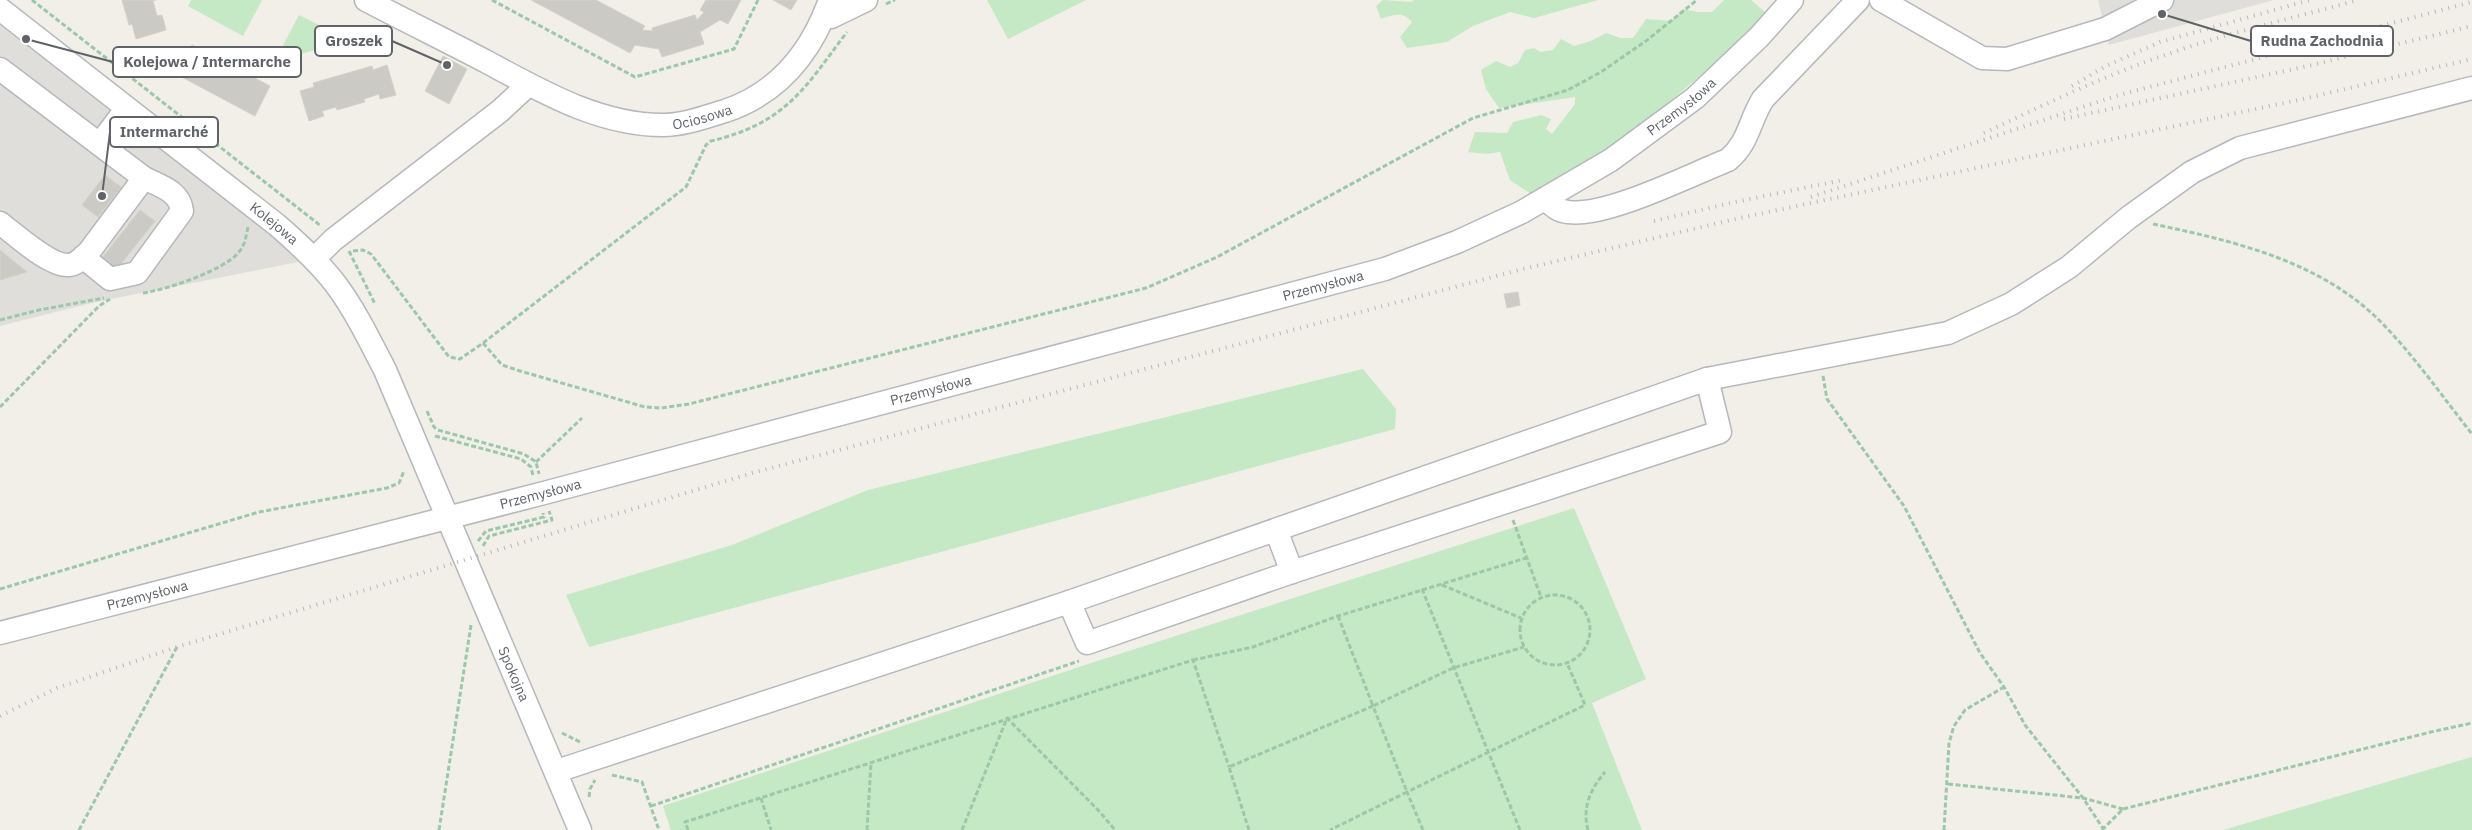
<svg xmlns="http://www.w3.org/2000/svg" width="2472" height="830" font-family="'IBM Plex Sans',sans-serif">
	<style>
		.industrial { fill: #e0deda }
		.green { fill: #c5e8c5 }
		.building { fill: #cccac5; stroke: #d6d1c6 }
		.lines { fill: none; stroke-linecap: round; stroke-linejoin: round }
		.minor-casing { stroke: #b5b8bc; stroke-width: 25 }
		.path { stroke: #9cc7a9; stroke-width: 3; stroke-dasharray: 5 2.5; stroke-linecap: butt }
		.minor { stroke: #fff; stroke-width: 22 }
		.rail { stroke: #b6b7b8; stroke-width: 4; stroke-dasharray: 1 6; stroke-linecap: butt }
		.labels { text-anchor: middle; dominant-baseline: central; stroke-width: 4; stroke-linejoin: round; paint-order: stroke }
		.street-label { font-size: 14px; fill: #5f6368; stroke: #fff }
		.leader { fill: none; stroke: #5f6368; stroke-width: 2 }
		.callout-dot { fill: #5f6368; stroke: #fff; stroke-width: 2 }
		.callout { fill: #fff; stroke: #5f6368; stroke-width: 2 }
		.callout-label { font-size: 15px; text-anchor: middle; font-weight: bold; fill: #5f6368 }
	</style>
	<rect width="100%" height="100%" fill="#f1efe8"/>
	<path class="industrial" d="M2098,0h176l-165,45z
		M0,9l314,250 -218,43 -96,24z"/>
	<path class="green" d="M191,0h71l-19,36 -55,-30z
		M987,0h99l-78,39z
		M1383,0l28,2 3,-2h184l-64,18 -24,-6 -37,14 -26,16 -40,6 -7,-11 12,-15c-10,-11 -18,-7 -31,-3l-5,-13z
		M1724,0h27l15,13 -29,32 -110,92 -93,59 -24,-16 -10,-28 -14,2 -18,-2 7,-20 32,1 6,-11 28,-7 10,4 -5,10 6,5 23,-30v-7l-76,11 -13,-19 -5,-19 15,-9 14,6 8,-4 7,-13 9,-2 6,4 13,-2 8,-11 13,7 17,-5 15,-8 14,5h13l13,-19 25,2 12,-12 15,3h14z
		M299,15l40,20 -1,8 -54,16 -5,-6z
		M1363,369l33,40 -1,20 -806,218 -23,-52 166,-50 136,-55z
		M1574,508l72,171 -54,24 50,127h-971l-8,-24 422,-141z
		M2472,757v73h-249z"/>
	<path class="building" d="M122,0h34l-3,1 4,15 5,-1 4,15 -30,9 -4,-15 -3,1z
		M531,0h65l49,26 -3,4 11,1 -1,-3 43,-13 2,5 7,-8 -4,-2 6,-10h35l-13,24 -8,-4 -20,12 4,12 -42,13 -3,-8 -24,-4 -5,8z
		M773,0h24l-6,10z
		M192,45l78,41 -15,30 -79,-42z
		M443,56l24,13 -18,35 -24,-13z
		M387,65l9,30 -16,4 -1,-5 -15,5 1,3 -28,8 -1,-3 -14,4 2,5 -15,5 -9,-30 14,-4 -1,-4 59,-17 1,4z
		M105,175l16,12 -23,30 -16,-12z
		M140,210l15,11 -42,53 -15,-11z
		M0,250l27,22 -27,8z
		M1518,292l2,13 -13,3 -3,-14z"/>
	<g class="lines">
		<defs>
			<g id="minor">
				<path id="s1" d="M366,0c40,21 81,41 121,62 54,29 112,63 176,63 21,0 42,-8 62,-14 54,-18 86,-58 105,-111"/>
				<path d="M1881,0l101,58 25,1 98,-30 57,-29"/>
				<path id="s2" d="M0,9l277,216c22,19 43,38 60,61 19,26 33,55 48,84l195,460"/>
				<path d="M824,15l7,2 35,-17"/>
				<path d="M0,69l144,109 -56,75c-6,5 -12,12 -20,12 -19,1 -53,-31 -68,-42"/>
				<path d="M100,144l26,-35"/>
				<path d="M1545,199c8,7 13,12 23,13 37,6 122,-37 160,-52 21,-17 21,-39 35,-61l95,-99"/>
				<path d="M83,257l27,22 27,-6 45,-62c-2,-20 -22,-25 -38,-33"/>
				<path d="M314,259l19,-19 167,-129 28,-26"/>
				<path d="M1276,530l16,42"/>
				<path d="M1069,602l18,41 205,-71 428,-140 -13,-53"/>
				<path id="s3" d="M0,633l544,-140 841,-224 72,-27 65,-30 89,-52 84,-62 64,-61 33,-37"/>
				<path d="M557,771l512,-169 638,-223 241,-46 63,-29 58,-37 59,-49 64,-46 48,-24 232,-60"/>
			</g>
		</defs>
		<use href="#minor" class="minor-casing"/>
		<path class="path" d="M32,0l289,226
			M492,0l143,77 99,-28 24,-49
			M886,4l9,-4
			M2153,224c80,17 164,36 225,95 35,35 64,77 94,115
			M349,251l26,53
			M353,251l10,-1 8,4 78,103 11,2 23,-16 203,-156 20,-42 5,-4c75,-18 93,-52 136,-109
			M143,293c23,-3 82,-23 96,-41 6,-7 7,-16 9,-25
			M0,320l39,-10 65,-12
			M483,343l19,22 18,6 125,36 16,1 28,-4 457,-116 71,-31 256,-139 95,-28 33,-18 45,-31 51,-41
			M1823,376l4,23 77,107 76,147 24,34 21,38 58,73 21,32
			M0,407l99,-101 11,-7
			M427,411l7,16 4,3 86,24 12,8 3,12
			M435,436l86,23 10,8 2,9
			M536,462l46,-44
			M1513,520l28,77
			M478,541l8,-10 58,-14 -1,-4
			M483,546l6,-10 63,-16 -3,-9
			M1442,585l79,33
			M0,589l259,-77 128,-24 12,-5 5,-12
			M1422,589l98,241
			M1520 630a35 35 0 1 1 70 0a35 35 0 1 1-70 0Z
			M1338,616l35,90 80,-38 71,-21
			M1193,660l60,-13 85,-31 188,-58
			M562,733l18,9
			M612,775l30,7 17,48
			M1948,784l135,14 40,11
			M589,797l1,-8 5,-9
			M761,798l10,32
			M651,806l428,-145
			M79,830l98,-183
			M439,830l32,-205
			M688,830l-3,-8 508,-162 36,107
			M867,830l4,-67
			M962,830l45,-112 93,94 15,18
			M1249,830l-20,-63 144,-61 34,86 -77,38
			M1423,830l-16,-38 178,-87 -18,-42
			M1588,830c-6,-23 2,-40 17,-58
			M1944,830l5,-87 5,-17 11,-16 39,-23
			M2102,830l21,-21 308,-77 41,-9"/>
		<use href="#minor" class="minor"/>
		<path class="rail" d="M2072,86l34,-20 54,-24 150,-42
			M2064,119l244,-53 164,-40
			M1984,133c60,-28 121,-58 184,-79 62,-22 126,-36 190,-54
			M1811,197l308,-102 353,-93
			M1654,221l81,-19 108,-22
			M0,716l57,-28 120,-41 575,-174 771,-204 217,-51 563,-119 169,-40"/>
	</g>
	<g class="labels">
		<g class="street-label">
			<text stroke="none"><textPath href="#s3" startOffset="1772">Przemysłowa</textPath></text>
			<text stroke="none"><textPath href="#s1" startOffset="365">Ociosowa</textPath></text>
			<text stroke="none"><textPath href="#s2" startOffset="348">Kolejowa</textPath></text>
			<text stroke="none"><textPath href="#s3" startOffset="1368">Przemysłowa</textPath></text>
			<text stroke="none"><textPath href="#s3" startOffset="962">Przemysłowa</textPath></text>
			<text stroke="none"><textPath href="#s3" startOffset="558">Przemysłowa</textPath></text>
			<text stroke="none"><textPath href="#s3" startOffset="152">Przemysłowa</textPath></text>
			<text stroke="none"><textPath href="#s2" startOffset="864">Spokojna</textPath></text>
		</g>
	</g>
	<path class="leader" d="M2162 14L2251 41M447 65L392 41M26 39L113 62M102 196L110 132"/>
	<g class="callout-dot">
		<circle cx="2162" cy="14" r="5"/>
		<circle cx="447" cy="65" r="5"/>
		<circle cx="26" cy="39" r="5"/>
		<circle cx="102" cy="196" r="5"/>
	</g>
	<g class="callout">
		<rect x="2251" y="26" width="142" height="30" rx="5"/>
		<rect x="315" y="26" width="77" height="30" rx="5"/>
		<rect x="113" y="47" width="188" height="30" rx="5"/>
		<rect x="110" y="117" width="108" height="30" rx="5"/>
	</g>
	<g class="callout-label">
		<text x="2322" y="46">Rudna Zachodnia</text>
		<text x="354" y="46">Groszek</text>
		<text x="207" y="67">Kolejowa / Intermarche</text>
		<text x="164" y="137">Intermarché</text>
	</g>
</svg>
